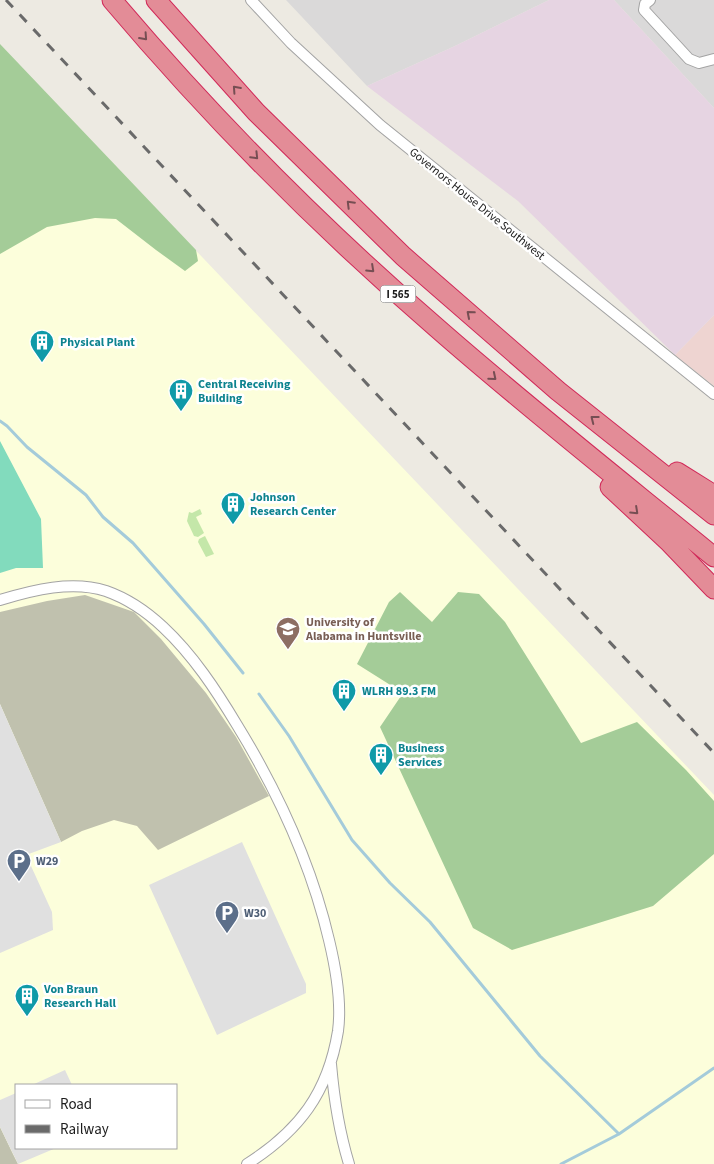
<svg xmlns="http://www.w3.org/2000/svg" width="714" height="1164" font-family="'Source Sans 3',sans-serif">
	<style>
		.residential { fill: #dad9d9 }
		.commercial { fill: #eed4d1 }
		.industrial { fill: #e6d4e2 }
		.education { fill: #fcfedb; fill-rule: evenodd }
		.construction { fill: #c0c1ae }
		.grass { fill: #c4e7a9 }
		.forest { fill: #a4cc98 }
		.pitch { fill: #82dbbd }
		.parking { fill: #e0e0e0 }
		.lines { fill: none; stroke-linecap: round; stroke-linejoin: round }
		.stream { stroke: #a4cbda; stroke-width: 3 }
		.minor-casing { stroke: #a3a3a3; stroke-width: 12 }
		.motorway-casing { stroke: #d12959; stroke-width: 21 }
		.minor { stroke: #fff; stroke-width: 10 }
		.motorway { stroke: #e38c97; stroke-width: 19 }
		.rail { stroke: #6a6a6a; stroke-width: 3; stroke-dasharray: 10 10; stroke-linecap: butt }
		.oneway { stroke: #764e53 }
		.labels { text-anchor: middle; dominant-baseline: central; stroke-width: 5; stroke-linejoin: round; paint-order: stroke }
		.shield { fill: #fff; stroke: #606060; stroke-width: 1 }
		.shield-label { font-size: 11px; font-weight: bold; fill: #1c1c1c }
		.street-label { font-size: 12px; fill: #1c1c1c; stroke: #fff }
		.culture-label { font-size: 12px; font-weight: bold; fill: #0d838f; stroke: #fff; text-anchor: start }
		.education-label { font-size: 12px; font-weight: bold; fill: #785e54; stroke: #fff; text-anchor: start }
		.service-label { font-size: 12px; font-weight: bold; fill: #4e5e75; stroke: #fff; text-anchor: start }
	</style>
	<rect width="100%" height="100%" fill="#edeae2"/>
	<path class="residential" d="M286,0h263l-94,46 -88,40z
		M614,0h100v108z"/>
	<path class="commercial" d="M714,315v71l-39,-31z"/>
	<path class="industrial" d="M549,0h65l100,108v207l-39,40 -157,-154 -151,-115 88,-40z"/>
	<path class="education" d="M66,114l648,681v369h-714v-1016zM16,1085h160v63h-160z"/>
	<path class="construction" d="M85,595l49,17 27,27 45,54 30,44 33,59 -111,54 -21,-24 -23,-6 -32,11 -21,11 -61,-138v-92l47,-11z
		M0,1127l12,25 6,12h-18z"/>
	<path class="grass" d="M200,509l2,5 -6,3 8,16 -6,4 -4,-1 -7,-15 2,-9 3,1z
		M205,536l9,18 -8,3 -8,-15 1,-3z"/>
	<path class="forest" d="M0,44l196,206 2,11 -13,10 -29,-21 -40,-31 -21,-1 -48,9 -47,27z
		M400,592l32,30 26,-30 21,2 26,28 76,121 56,-21 49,48 28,31v53l-61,52 -141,44 -39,-22 -93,-201 23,-34 -46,-29 32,-62z"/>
	<path class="pitch" d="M0,441l41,78 2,49h-27l-16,5z"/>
	<path class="parking" d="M0,704l61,138 -35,13 26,57 1,18 -53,23z
		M242,842l64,142v9l-89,42 -68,-150z
		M65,1070l7,15h-40z
		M16,1093v55h40l-38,16 -18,-37v-27z"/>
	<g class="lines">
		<path class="stream" d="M0,421l7,5 20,21 59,48 17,22 30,26 71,81 39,49
			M259,694l30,42 63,104 38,43 40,39 110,134 79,78
			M561,1164l58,-30 95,-66"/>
		<defs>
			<path id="minor" d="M251,0l40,43 89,82 334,269
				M650,0l-5,4 -1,6 45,49 10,4 15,-4
				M0,600c33,-10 72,-20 106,-9 20,7 41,21 57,36 30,28 53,63 74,98 41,67 74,138 92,215 7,29 13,61 9,91 -10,62 -39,100 -91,133
				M331,1064c3,35 8,67 18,100"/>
			<path id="motorway" d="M112,0c99,117 209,228 325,328 90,79 184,153 277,229
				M156,0l100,112 147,144 155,135 156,124
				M677,472l37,23
				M610,487l58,54 46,48"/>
		</defs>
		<use href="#minor" class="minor-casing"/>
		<use href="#motorway" class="motorway-casing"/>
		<use href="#minor" class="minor"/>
		<use href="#motorway" class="motorway"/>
		<path class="rail" d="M6,0l708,753"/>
	</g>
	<defs><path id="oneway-chevron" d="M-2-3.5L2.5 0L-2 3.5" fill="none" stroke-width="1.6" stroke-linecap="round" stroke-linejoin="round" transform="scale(1.25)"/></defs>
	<g class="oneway">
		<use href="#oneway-chevron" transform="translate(144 37) rotate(48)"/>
		<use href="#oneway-chevron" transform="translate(236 89) rotate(-132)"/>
		<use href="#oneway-chevron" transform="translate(255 156) rotate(46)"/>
		<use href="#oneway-chevron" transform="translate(350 204) rotate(-135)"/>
		<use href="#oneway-chevron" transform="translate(371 269) rotate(43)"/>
		<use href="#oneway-chevron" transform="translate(470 314) rotate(-139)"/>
		<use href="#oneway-chevron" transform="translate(493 377) rotate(40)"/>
		<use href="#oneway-chevron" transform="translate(594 419) rotate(-142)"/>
		<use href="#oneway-chevron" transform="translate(635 511) rotate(43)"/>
	</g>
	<defs>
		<symbol id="building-pin" viewBox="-11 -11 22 30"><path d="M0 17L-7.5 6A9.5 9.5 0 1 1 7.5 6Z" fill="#0f9aa8" stroke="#fff"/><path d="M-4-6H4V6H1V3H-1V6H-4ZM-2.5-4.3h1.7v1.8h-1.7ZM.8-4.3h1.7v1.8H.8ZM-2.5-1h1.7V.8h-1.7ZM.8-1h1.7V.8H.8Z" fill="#fff"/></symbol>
		<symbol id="university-pin" viewBox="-11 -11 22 30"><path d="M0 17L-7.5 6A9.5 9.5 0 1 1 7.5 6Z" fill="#8d6e63" stroke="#fff"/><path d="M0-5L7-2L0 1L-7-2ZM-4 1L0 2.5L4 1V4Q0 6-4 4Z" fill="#fff"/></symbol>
		<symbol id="parking-pin" viewBox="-11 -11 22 30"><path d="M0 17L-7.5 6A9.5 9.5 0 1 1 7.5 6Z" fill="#5c6f8a" stroke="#fff"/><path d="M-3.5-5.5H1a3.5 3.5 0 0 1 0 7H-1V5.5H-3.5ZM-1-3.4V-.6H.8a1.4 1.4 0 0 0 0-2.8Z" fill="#fff"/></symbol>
	</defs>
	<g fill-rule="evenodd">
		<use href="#building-pin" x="28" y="328" width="28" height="38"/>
		<use href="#building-pin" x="167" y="377" width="28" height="38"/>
		<use href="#building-pin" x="219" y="490" width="28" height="38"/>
		<use href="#university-pin" x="274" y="615" width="28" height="38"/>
		<use href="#building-pin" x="330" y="677" width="28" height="38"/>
		<use href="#building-pin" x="367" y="741" width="28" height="38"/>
		<use href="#parking-pin" x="5" y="847" width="28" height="38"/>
		<use href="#parking-pin" x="213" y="899" width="28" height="38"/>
		<use href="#building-pin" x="13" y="982" width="28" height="38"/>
	</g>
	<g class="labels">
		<rect class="shield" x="380.5" y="285.5" width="35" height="17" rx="4"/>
		<g class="shield-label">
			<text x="398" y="294">I 565</text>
		</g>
		<g class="street-label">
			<text transform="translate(477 204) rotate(39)">Governors House Drive Southwest</text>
		</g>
		<g class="culture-label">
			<text x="60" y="342">Physical Plant</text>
			<text x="198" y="384">Central Receiving<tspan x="198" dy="14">Building</tspan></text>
			<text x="250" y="497">Johnson<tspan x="250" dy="14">Research Center</tspan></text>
			<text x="362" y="691">WLRH 89.3 FM</text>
			<text x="398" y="748">Business<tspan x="398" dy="14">Services</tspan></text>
			<text x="44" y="989">Von Braun<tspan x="44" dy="14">Research Hall</tspan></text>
		</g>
		<g class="education-label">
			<text x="306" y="622">University of<tspan x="306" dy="14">Alabama in Huntsville</tspan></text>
		</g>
		<g class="service-label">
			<text x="36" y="861">W29</text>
			<text x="244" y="913">W30</text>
		</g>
	</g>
	<rect x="15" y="1084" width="162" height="65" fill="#ffffff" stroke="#a4a4a4"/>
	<rect x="25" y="1100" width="25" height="8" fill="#ffffff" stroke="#a4a4a4"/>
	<text x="60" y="1109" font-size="15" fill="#1c1c1c">Road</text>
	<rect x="25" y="1125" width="25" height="8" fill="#6a6a6a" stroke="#a4a4a4"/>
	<text x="60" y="1134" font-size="15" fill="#1c1c1c">Railway</text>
</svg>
